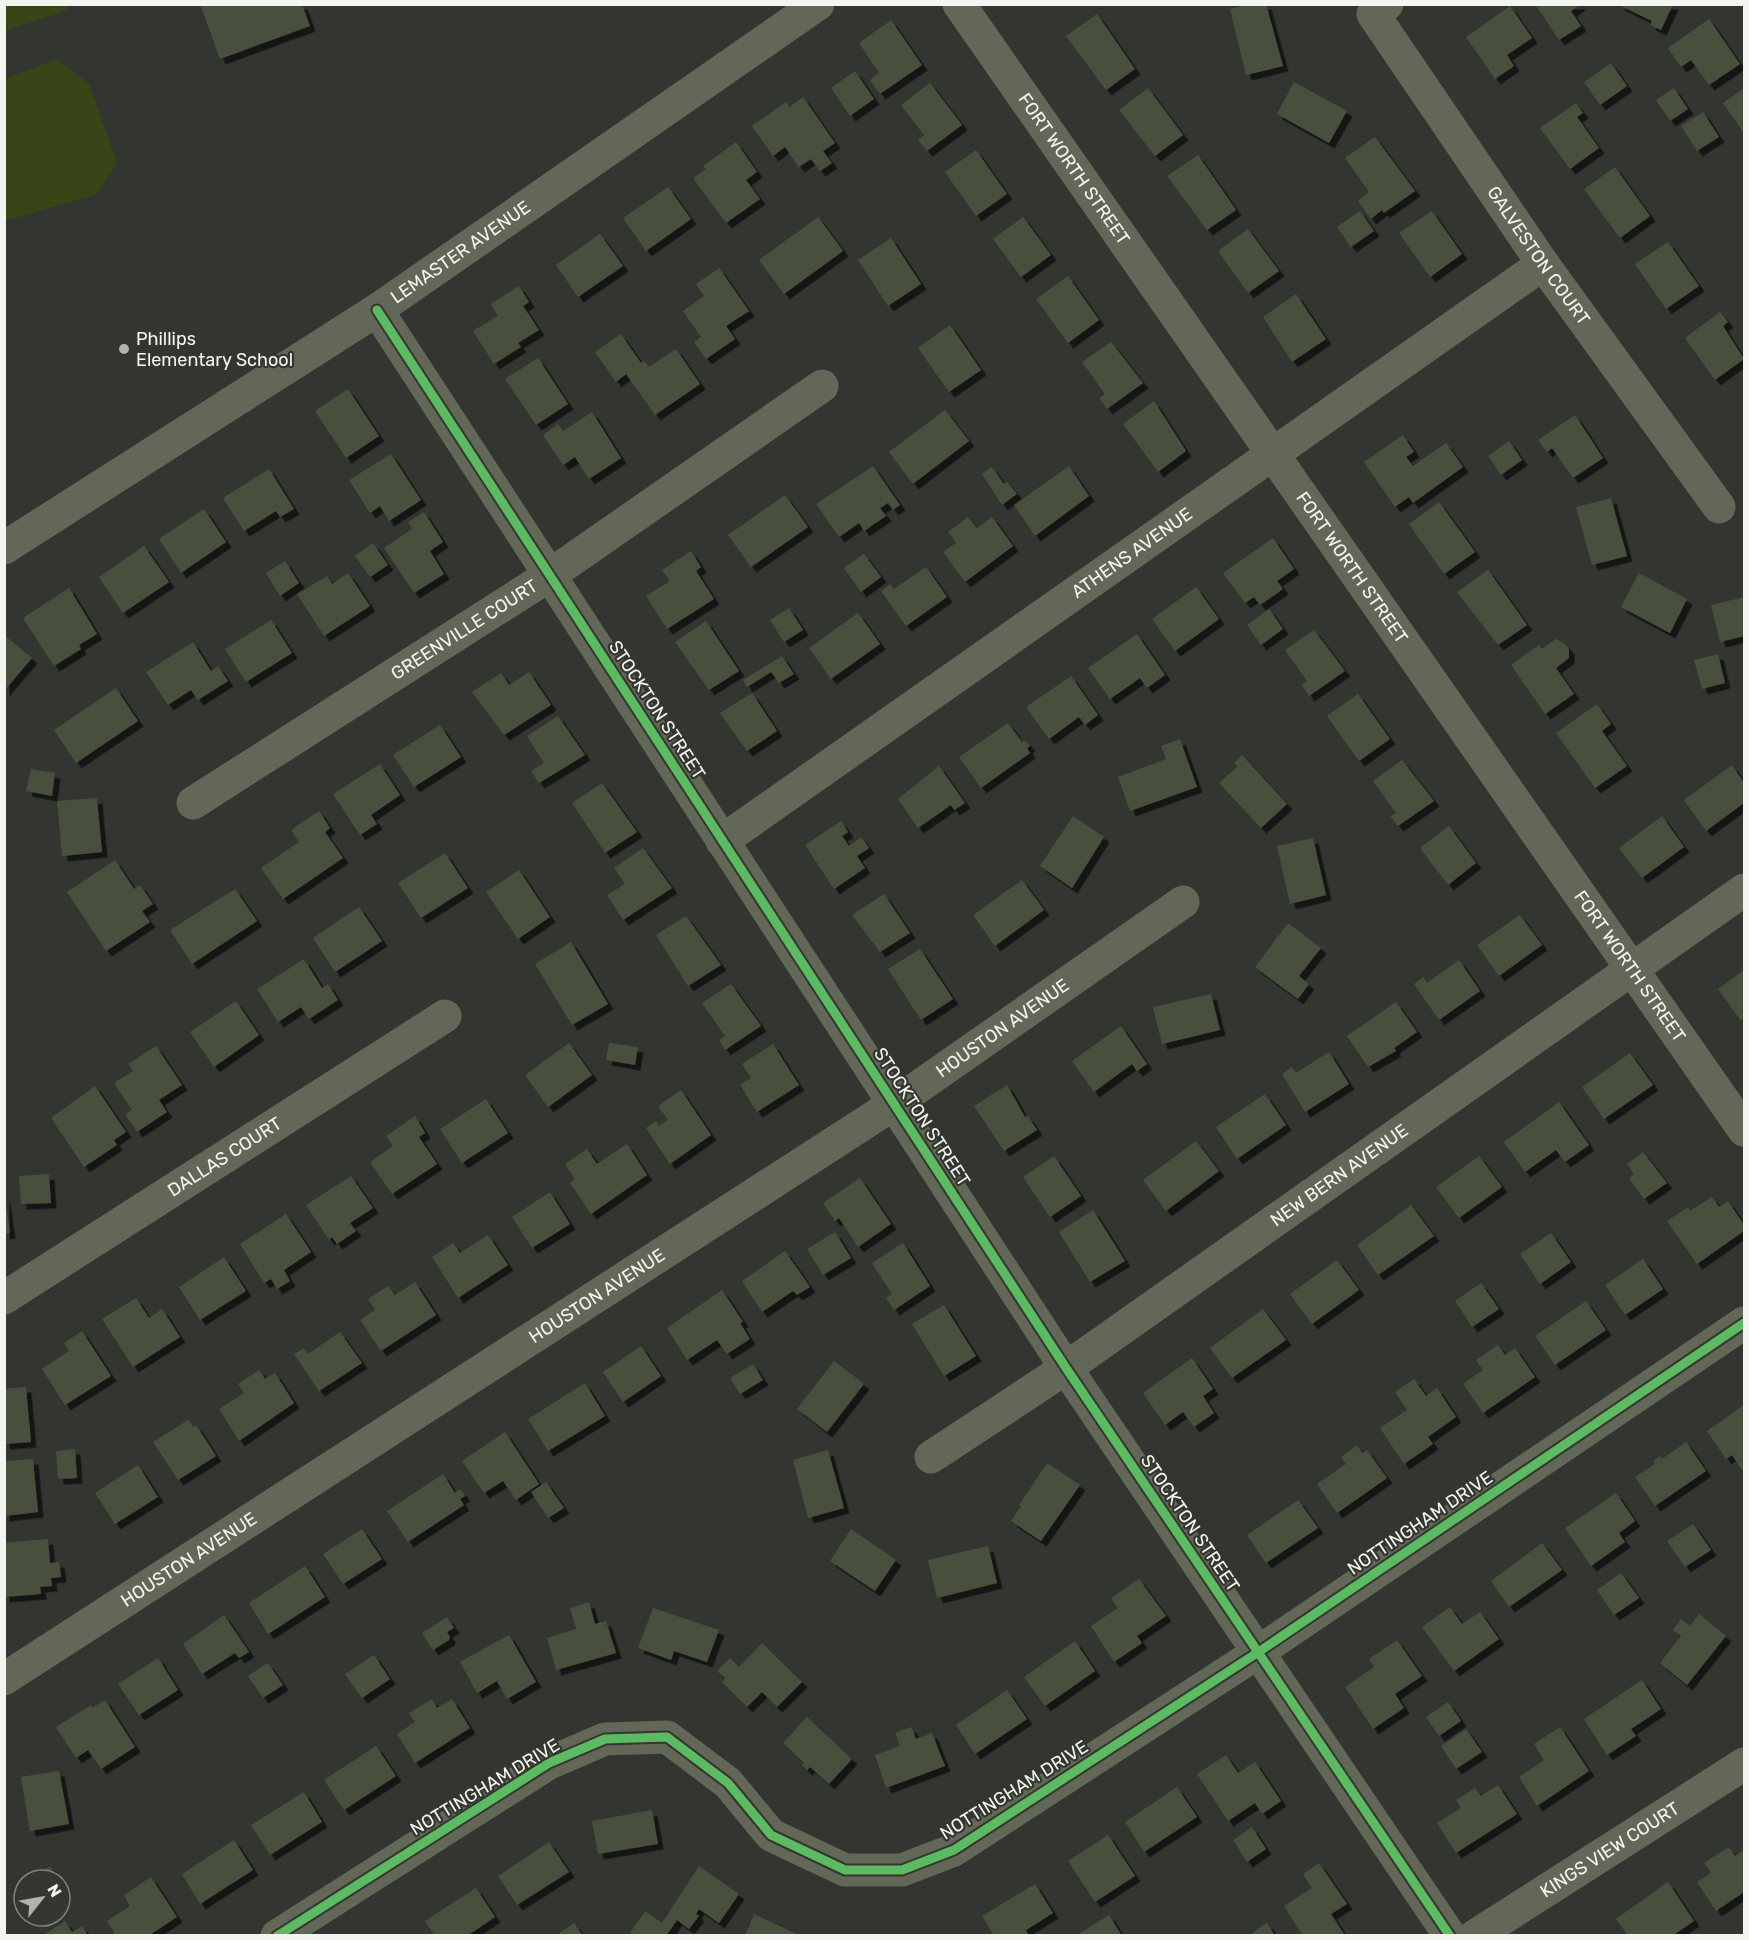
<svg xmlns="http://www.w3.org/2000/svg" width="1749" height="1940" font-family="Rubik,sans-serif">
	<style>
		.green { fill: #374517 }
		.building { fill: #4a4f3c; filter: url(#shadow) }
		.lines { fill: none; stroke-linecap: round; stroke-linejoin: round }
		.minor { stroke: #636758; stroke-width: 33 }
		.cycleway-casing { stroke: #34372f; stroke-width: 13 }
		.cycleway { stroke: #5cba63; stroke-width: 9 }
		.poi-dot { fill: #b0b2ad; stroke: #34372f; stroke-width: 2 }
		.labels { text-anchor: middle; dominant-baseline: central; stroke-width: 4.5; stroke-linejoin: round; paint-order: stroke }
		.street-label { font-size: 18px; fill: #f3f5f0; stroke: #34372f }
		.poi-label { font-size: 18px; fill: #f3f5f0; stroke: #34372f; text-anchor: start }
	</style>
	<defs>
		<filter id="shadow"><feDropShadow dx="5.5" dy="5.5" stdDeviation="0" flood-color="#0009"/></filter>
	</defs>
	<rect width="100%" height="100%" fill="#333531"/>
	<path class="green" d="M5,4l61,1 2,5 -63,21z
		M57,59l32,25 28,79 -20,31 -92,27v-142z"/>
	<path class="building" d="M200,4h102l8,22 -90,33z
		M1250,4h16l17,62 -37,9 -16,-66z
		M1535,4h46l-10,7 10,15 -22,14z
		M1617,4h56l-12,26 -11,-5 2,-4z
		M1510,6l22,32 -25,17 7,11 -19,13 -29,-42z
		M1097,14l38,55 -29,21 -40,-54z
		M1709,19l31,45 -31,21 -18,-25 -10,7 -13,-19z
		M891,20l31,45 -42,29 -10,-14 9,-7 -20,-30z
		M1611,63l16,23 -27,19 -16,-23z
		M855,71l19,28 -24,17 -19,-28z
		M1294,82l53,29 -18,32 -52,-29z
		M930,83l32,42 -35,26 -9,-11 6,-5 -23,-30z
		M1148,88l35,47 -28,21 -36,-46z
		M1674,88l14,21 -18,12 -14,-21z
		M1744,88v45l-21,-30z
		M803,97l32,46 -12,8 9,12 -12,8 -9,-12 -12,8 -14,-20 -12,9 -21,-30 34,-24 3,5z
		M1576,103l7,10 -6,4 22,31 -29,21 -30,-41z
		M1703,112l16,25 -22,14 -16,-25z
		M1375,137l40,54 -31,22 -2,-3 -11,9 -13,-18 11,-9 -24,-34z
		M736,142l21,30 -11,8 14,19 -34,24 -33,-45 13,-9 -3,-3z
		M976,150l31,44 -31,22 -31,-44z
		M1198,155l38,55 -29,20 -40,-54z
		M1615,167l35,49 -30,22 -36,-49z
		M668,187l23,32 -45,32 -23,-33z
		M1360,211l14,20 -23,16 -14,-20z
		M1432,211l30,43 -32,23 -31,-44z
		M818,217l25,34 -59,43 -25,-34z
		M1023,217l28,38 -30,22 -28,-38z
		M1248,229l31,42 -31,22 -30,-42z
		M600,234l23,32 -45,31 -22,-32z
		M891,238l30,46 -33,22 -30,-46z
		M1668,242l31,44 -33,23 -31,-45z
		M719,268l30,43 -23,15 9,13 -29,20 -12,-17 7,-5 -18,-26 21,-15 -8,-12z
		M1068,276l31,44 -31,23 -32,-44z
		M519,286l10,16 -6,4 16,24 -21,13 3,4 -27,17 -21,-33 25,-15 -7,-12z
		M1296,294l30,45 -34,23 -29,-45z
		M1720,312l8,10 -5,4 21,33 -29,21 -30,-42z
		M950,325l31,45 -32,22 -31,-44z
		M621,334l20,29 3,-2 5,6 27,-18 24,35 -45,31 -29,-41 -10,8 -21,-30z
		M1111,342l32,41 -36,26 -8,-11 6,-4 -23,-32z
		M538,358l30,46 -32,21 -31,-46z
		M348,389l31,47 -33,22 -31,-47z
		M1154,401l32,50 -28,21 -35,-48z
		M945,410l24,31 -56,43 -24,-32z
		M592,412l29,46 -32,21 -14,-22 -12,8 -20,-30 15,-11 5,7z
		M1575,415l28,43 -30,20 -21,-30 -5,4 -9,-12z
		M1403,435l11,17 -8,5 7,9 33,-23 17,24 -50,36 -4,-6 -14,10 -31,-45z
		M1509,441l13,19 -21,15 -13,-19z
		M391,454l30,46 -32,21 -9,-15 -10,7 -21,-33z
		M873,466l27,39 -7,5 -5,-7 -8,5 6,8 -22,15 -5,-8 -20,14 -23,-33z
		M1069,466l20,30 -54,40 -21,-31z
		M992,467l12,17 3,-2 10,12 -15,11 -20,-31z
		M269,469l25,40 -14,8 -4,-6 -32,20 -21,-33z
		M785,495l23,32 -57,40 -23,-32z
		M1611,498l16,58 -35,9 -16,-58z
		M1439,502l36,50 -31,22 -35,-50z
		M204,509l22,33 -45,31 -22,-34z
		M424,512l19,30 -13,9 14,23 -30,19 -30,-45 28,-19 -4,-7z
		M968,517l9,11 15,-11 21,29 -48,36 -22,-30 13,-9 -8,-11z
		M1273,538l21,31 -17,12 6,8 -23,16 -6,-8 -9,6 -22,-30z
		M373,543l15,22 -18,12 -15,-21z
		M144,546l25,36 -46,31 -24,-36z
		M691,551l10,16 -5,4 18,28 -47,30 -21,-33 24,-15 -8,-11z
		M864,554l17,23 -20,15 -17,-24z
		M285,561l14,22 -19,13 -14,-23z
		M926,567l21,30 -41,29 -25,-35 9,-7 4,5z
		M1488,570l39,55 -29,20 -41,-53z
		M348,573l22,33 -46,30 -27,-42 30,-18 5,8z
		M1639,573l48,26 -17,34 -49,-26z
		M1196,587l23,32 -44,32 -23,-32z
		M69,588l28,46 -18,11 2,4 -27,17 -31,-48z
		M1744,597v39l-24,6 -9,-37z
		M789,608l14,22 -19,12 -14,-22z
		M1269,609l14,20 -22,16 -14,-20z
		M858,613l22,31 -49,35 -22,-31z
		M271,620l21,33 -46,29 -21,-33z
		M706,621l33,50 -30,19 -34,-48z
		M1314,630l31,41 -36,25 -7,-11 5,-4 -22,-31z
		M1137,634l28,41 -18,13 -7,-10 -30,21 -22,-31z
		M4,635l28,23 -28,33z
		M1556,639l8,4 5,6v9l-13,10 18,26 -29,20 -34,-49 28,-20 3,4z
		M193,642l18,29 7,-5 10,15 -30,19 -7,-10 -23,15 -22,-33z
		M1718,654l7,29 -23,6 -8,-29z
		M782,656l12,18 -15,9 -8,-11 -24,15 -4,-7z
		M529,672l22,33 -47,30 -32,-43 29,-19 8,12z
		M1071,676l27,39 -13,10 -6,-8 -30,22 -23,-32z
		M116,688l22,33 -62,42 -22,-33z
		M752,693l25,38 -30,20 -27,-38z
		M1358,694l32,45 -31,22 -32,-45z
		M1597,704l14,20 -9,7 25,35 -32,22 -39,-55z
		M558,716l27,39 -46,28 -8,-12 13,-8 -17,-27z
		M1008,723l14,19 3,-2 5,6 -3,2 3,5 -49,35 -22,-31z
		M440,725l21,32 -47,30 -21,-32z
		M1180,739l17,48 -67,24 -12,-34 48,-18 -5,-13z
		M1242,755l45,49 -26,24 -42,-45 19,-17 -4,-3z
		M1402,760l32,41 -36,25 -8,-10 6,-3 -23,-32z
		M380,764l20,31 -29,20 6,9 -17,11 -27,-41z
		M1732,765l12,18v20l-38,28 -22,-31z
		M939,766l26,37 -11,7 -3,-5 -33,23 -20,-29z
		M31,769l24,4 -3,23 -26,-5z
		M602,783l35,49 -32,21 -33,-50z
		M97,798l5,54 -40,4 -5,-55z
		M319,811l11,17 -5,4 18,26 -60,41 -22,-31 38,-26 -8,-12z
		M1073,816l31,21 -32,51 -32,-22z
		M1662,816l22,31 -42,31 -23,-30z
		M841,821l7,11 -6,4 7,10 12,-9 8,11 -12,8 8,12 -31,21 -29,-44z
		M1449,826l27,37 -28,22 -28,-37z
		M1313,838l13,57 -36,9 -13,-58z
		M643,848l29,40 -49,32 -16,-25 18,-11 -11,-16z
		M445,853l23,35 -47,30 -23,-35z
		M115,860l19,29 6,-4 13,19 -11,7 8,11 -44,29 -39,-59z
		M519,870l31,47 -32,22 -32,-47z
		M1022,880l22,30 -49,36 -22,-31z
		M235,889l22,32 -65,43 -22,-34z
		M884,894l26,39 -30,19 -28,-37z
		M359,907l23,34 -47,31 -22,-34z
		M1520,915l22,30 -43,31 -22,-31z
		M686,916l35,49 -33,21 -32,-51z
		M1288,923l33,25 -22,28 10,8 -11,15 -43,-32z
		M571,942l37,62 -36,21 -37,-61z
		M920,949l33,50 -32,21 -33,-51z
		M304,959l18,29 6,-4 10,16 -29,19 -8,-12 -23,15 -21,-33z
		M1459,960l21,31 -41,29 -25,-36 9,-7 4,6z
		M1744,970v48l-3,3 -23,-32z
		M731,984l30,42 -36,24 -6,-10 6,-4 -23,-33z
		M1211,994l9,36 -58,14 -9,-37z
		M236,1001l23,34 -45,32 -24,-35z
		M1396,1002l21,30 -23,16 2,3 -28,16 -21,-31z
		M1121,1026l26,38 -10,7 -5,-7 -38,28 -22,-31z
		M569,1043l23,32 -44,32 -23,-32z
		M609,1043l29,4 -3,18 -29,-5z
		M773,1044l26,41 -42,27 -17,-27 11,-7 -9,-14z
		M156,1046l26,39 -23,15 8,12 -30,20 -12,-18 7,-4 -18,-27 19,-12 -5,-7z
		M1329,1052l20,32 -44,28 -23,-38 10,-7 4,6z
		M1630,1053l23,32 -49,34 -22,-32z
		M1007,1085l18,32 3,-1 9,14 -33,21 -30,-45z
		M95,1086l31,46 -12,8 3,5 -33,22 -33,-49z
		M681,1090l30,45 -41,29 -24,-36 10,-7 3,5 9,-6 -10,-14z
		M1265,1094l21,31 -49,34 -21,-32z
		M486,1099l22,34 -46,30 -22,-34z
		M1559,1102l30,43 -24,17 -9,-12 -31,22 -21,-30z
		M415,1116l10,17 -6,4 18,27 -45,30 -22,-32 23,-16 -7,-10z
		M1196,1141l23,30 -53,40 -23,-31z
		M627,1144l20,31 -56,39 -21,-31 5,-4 -10,-15 22,-15 10,15z
		M1643,1152l24,31 -23,16 -15,-21 5,-4 -7,-10z
		M1054,1156l27,40 -31,21 -27,-40z
		M1479,1156l23,31 -43,31 -23,-31z
		M49,1174l2,29 -30,1 -2,-28z
		M351,1176l22,32 -23,15 6,8 -19,13 -5,-7 -3,3 -23,-35z
		M860,1178l31,46 -33,23 -19,-29 -4,3 -12,-18z
		M4,1192l6,41 -6,1z
		M550,1192l20,32 -38,24 -20,-31z
		M1712,1197l7,10 9,-6 16,24v6l-47,33 -30,-43 21,-14 2,4z
		M1411,1205l23,31 -56,39 -21,-30z
		M1093,1210l32,51 -35,21 -31,-50z
		M286,1214l25,38 -27,18 6,11 -13,8 -6,-10 -7,4 -24,-39z
		M835,1232l16,26 -28,17 -16,-26z
		M1551,1233l20,29 -31,22 -20,-30z
		M488,1235l20,30 -50,33 -26,-41 21,-14 7,10z
		M903,1243l27,43 -36,24 -8,-12 6,-4 -20,-31z
		M785,1251l25,36 -13,8 -4,-4 -31,21 -20,-31z
		M224,1257l22,34 -46,29 -21,-33z
		M1643,1259l20,30 -38,26 -20,-30z
		M1337,1260l22,30 -47,34 -22,-30z
		M415,1282l21,33 -55,36 -21,-31 15,-10 -7,-11 20,-13 7,9z
		M1481,1283l18,26 -27,18 -17,-26z
		M722,1290l21,32 -3,1 10,16 -23,15 -10,-14 -30,20 -20,-32z
		M136,1298l13,20 13,-9 18,28 -47,30 -31,-48z
		M1586,1301l20,29 -51,35 -20,-29z
		M944,1305l32,51 -32,20 -32,-52z
		M1263,1309l23,31 -54,38 -22,-30z
		M82,1331l29,45 -46,29 -23,-36 27,-18 -5,-8z
		M340,1332l22,31 -43,28 -25,-37 10,-6 4,6z
		M1498,1345l7,10 10,-7 20,29 -52,36 -20,-29 20,-14 -7,-10z
		M641,1346l20,30 -38,26 -20,-30z
		M1192,1358l21,31 -10,7 11,17 -20,14 -11,-15 -18,13 -22,-32z
		M834,1361l30,23 -37,48 -30,-23z
		M753,1364l10,16 -23,14 -10,-16z
		M259,1370l6,9 10,-6 19,30 -55,38 -20,-32 25,-16 -6,-9z
		M1414,1379l12,17 11,-8 19,29 -28,20 5,7 -29,20 -24,-36 27,-18 -12,-18z
		M585,1383l20,33 -57,35 -20,-32z
		M26,1387l5,55 -27,2v-55z
		M1744,1405v68l-12,-18 -6,4 -19,-28z
		M188,1420l5,7 3,-2 20,31 -38,24 -25,-38z
		M505,1432l34,52 -23,16 -13,-19 -19,12 -22,-32z
		M1686,1442l20,29 -51,35 -20,-29 20,-13 -2,-3 7,-5 2,3z
		M1357,1445l5,8 5,-3 20,28 -50,35 -20,-29 29,-20 -5,-7z
		M75,1449l2,29 -19,1 -2,-28z
		M828,1450l16,58 -36,10 -15,-58z
		M33,1459l5,53 -34,4v-55z
		M1047,1463l33,22 -39,56 -30,-20 10,-15 -2,-1z
		M138,1465l20,32 -43,27 -20,-31z
		M443,1474l12,19 5,-4 5,7 -5,3 4,6 -56,37 -21,-31z
		M546,1482l18,26 -16,10 -17,-26z
		M1616,1493l19,28 -16,12 6,9 -34,24 -26,-38z
		M1298,1500l20,28 -52,35 -19,-28z
		M1693,1524l18,26 -26,17 -18,-26z
		M362,1529l20,30 -39,25 -20,-30z
		M851,1529l45,31 -21,31 -45,-30z
		M48,1539l2,24 9,-1 2,15 -10,1 1,8 -12,1 1,7 -37,3v-54z
		M1542,1543l20,27 -53,37 -18,-26z
		M988,1546l9,37 -60,15 -9,-38z
		M305,1566l20,31 -57,37 -19,-31z
		M1621,1573l18,25 -25,17 -17,-25z
		M1139,1579l27,37 -29,20 5,7 -28,19 -23,-36 27,-18 -7,-10z
		M589,1602l6,22 11,-3 10,32 -60,17 -9,-32 29,-9 -6,-21z
		M1450,1607l12,17 18,-12 19,27 -45,32 -32,-44z
		M653,1608l66,22 -12,32 -33,-11 -3,9 -33,-12z
		M1699,1614l27,22 -39,49 -27,-22 21,-27 -8,-6 8,-11 9,7z
		M224,1615l25,37 -10,6 -4,-5 -33,21 -19,-30z
		M447,1617l7,11 -7,4 3,5 -1,3 -16,10 -11,-17z
		M509,1635l27,47 -29,17 -10,-18 -20,12 -17,-31z
		M1397,1640l25,36 -27,18 9,14 -31,21 -28,-42 29,-20 -5,-8z
		M1075,1641l20,30 -50,35 -21,-29z
		M762,1643l40,39 -25,25 -15,-15 -15,15 -25,-25 3,-4 -8,-7 13,-13 9,9z
		M374,1655l16,24 -28,19 -17,-24z
		M158,1658l20,32 -39,25 -21,-31z
		M268,1663l15,22 -20,13 -15,-22z
		M1642,1680l19,29 -30,20 5,7 -29,19 -23,-36z
		M1007,1690l20,29 -52,35 -19,-29z
		M432,1699l5,9 15,-9 18,29 -55,35 -18,-29 18,-12 -6,-9z
		M105,1700l30,47 -34,22 -13,-19 -12,8 -20,-31 35,-22 1,3z
		M1448,1702l13,19 -22,15 -13,-19z
		M807,1717l45,42 -23,25 -19,-17 -3,3 -5,-5 2,-2 -21,-20z
		M911,1727l5,12 16,-6 13,33 -59,22 -11,-33 25,-9 -5,-13z
		M1560,1727l29,44 -52,35 -18,-29 25,-17 -10,-16z
		M1466,1729l16,23 -26,17 -15,-23z
		M376,1746l20,30 -52,34 -20,-30z
		M1226,1755l12,18 17,-11 26,39 -19,13 -7,-11 -27,18 -31,-47z
		M59,1771l10,53 -39,7 -9,-54z
		M1498,1785l19,29 -61,39 -19,-30 24,-15 -5,-8 19,-12 6,8z
		M1177,1787l20,30 -53,35 -19,-30z
		M304,1792l18,30 -52,33 -19,-30z
		M652,1810l6,34 -60,10 -6,-33z
		M1252,1827l14,22 -19,13 -14,-22z
		M1108,1835l27,41 -40,26 -27,-41z
		M234,1840l19,30 -53,34 -18,-30z
		M549,1842l20,30 -52,33 -19,-29z
		M1729,1847l6,9 9,-6v42l-28,19 -19,-29 14,-9 -7,-10z
		M1319,1863l28,41 -16,10 13,20 -3,2h-38l-19,-30 28,-18 -9,-14z
		M50,1866l9,14h-30z
		M699,1866l40,28 -20,29 -20,-14 -3,5 3,2 -10,13 -12,-9 -11,16h-32l-4,-3 15,-22 17,12z
		M151,1877l26,40 -29,19h-32l-9,-15 23,-15 -6,-11z
		M1668,1882l26,39 -22,15h-44l-12,-17z
		M1035,1884l18,29 -27,17 3,6h-35l-12,-20z
		M476,1888l19,29 -28,19h-32l-10,-15z
		M754,1914l47,22h-56z
		M1109,1915l13,21h-40l-2,-3z
		M65,1921l7,11 10,-6 6,10h-46z
		M574,1923l9,13h-28z
		M1267,1923l8,13h-27z"/>
	<g class="lines">
		<g class="minor">
			<path id="s1" d="M959,4l785,1126"/>
			<path id="s2" d="M1387,4l-14,10 170,250 176,243"/>
			<path d="M377,310l689,1058 384,568"/>
			<path id="s3" d="M4,548l373,-238 441,-306"/>
			<path id="s4" d="M193,803l357,-228 272,-189"/>
			<path id="s5" d="M722,841l821,-577"/>
			<path id="s6" d="M4,1298l441,-282"/>
			<path id="s7" d="M931,1457l135,-89 678,-478"/>
			<path id="s8" d="M4,1679l890,-575 289,-202"/>
			<path d="M277,1936l272,-173 56,-24 62,-2 61,46 43,52 74,35h57l52,-20 303,-197 487,-330"/>
			<path id="s9" d="M1475,1936l269,-172"/>
		</g>
		<defs>
			<path id="cycleway" d="M377,310l689,1058 384,568
				M277,1936l272,-173 56,-24 62,-2 61,46 43,52 74,35h57l52,-20 303,-197 487,-330"/>
		</defs>
		<use href="#cycleway" class="cycleway-casing"/>
		<use href="#cycleway" class="cycleway"/>
	</g>
	<circle class="poi-dot" cx="124" cy="349" r="6"/>
	<g class="labels">
		<g class="street-label">
			<text stroke="none"><textPath href="#s1" startOffset="201">FORT WORTH STREET</textPath></text>
			<text stroke="none"><textPath href="#s3" startOffset="544">LEMASTER AVENUE</textPath></text>
			<text stroke="none"><textPath href="#s2" startOffset="310">GALVESTON COURT</textPath></text>
			<text stroke="none"><textPath href="#s5" startOffset="501">ATHENS AVENUE</textPath></text>
			<text stroke="none"><textPath href="#s1" startOffset="687">FORT WORTH STREET</textPath></text>
			<text stroke="none"><textPath href="#s4" startOffset="322">GREENVILLE COURT</textPath></text>
			<text transform="translate(657 710) rotate(57)">STOCKTON STREET</text>
			<text stroke="none"><textPath href="#s1" startOffset="1173">FORT WORTH STREET</textPath></text>
			<text stroke="none"><textPath href="#s8" startOffset="1192">HOUSTON AVENUE</textPath></text>
			<text transform="translate(922 1117) rotate(57)">STOCKTON STREET</text>
			<text stroke="none"><textPath href="#s6" startOffset="262">DALLAS COURT</textPath></text>
			<text stroke="none"><textPath href="#s7" startOffset="496">NEW BERN AVENUE</textPath></text>
			<text stroke="none"><textPath href="#s8" startOffset="706">HOUSTON AVENUE</textPath></text>
			<text transform="translate(1190 1523) rotate(56)">STOCKTON STREET</text>
			<text transform="translate(1420 1523) rotate(-34)">NOTTINGHAM DRIVE</text>
			<text stroke="none"><textPath href="#s8" startOffset="220">HOUSTON AVENUE</textPath></text>
			<text transform="translate(485 1787) rotate(-31)">NOTTINGHAM DRIVE</text>
			<text transform="translate(1014 1790) rotate(-32)">NOTTINGHAM DRIVE</text>
			<text stroke="none"><textPath href="#s9" startOffset="160">KINGS VIEW COURT</textPath></text>
		</g>
		<g class="poi-label">
			<text x="136" y="339">Phillips<tspan x="136" dy="21">Elementary School</tspan></text>
		</g>
	</g>
	<rect width="1749" height="1940" fill="none" stroke="#f3f5f0" stroke-width="12"/>
	<g transform="translate(42 1898) rotate(59)"><circle r="28" fill="#34372f" stroke="#80837c" stroke-width="1.5"/>
	<path d="M0-4.5L10 22L0 15L-10 22Z" fill="#b0b2ad"/>
	<text y="-9" font-size="16" font-weight="bold" text-anchor="middle" fill="#f3f5f0">N</text>
	</g>
</svg>
